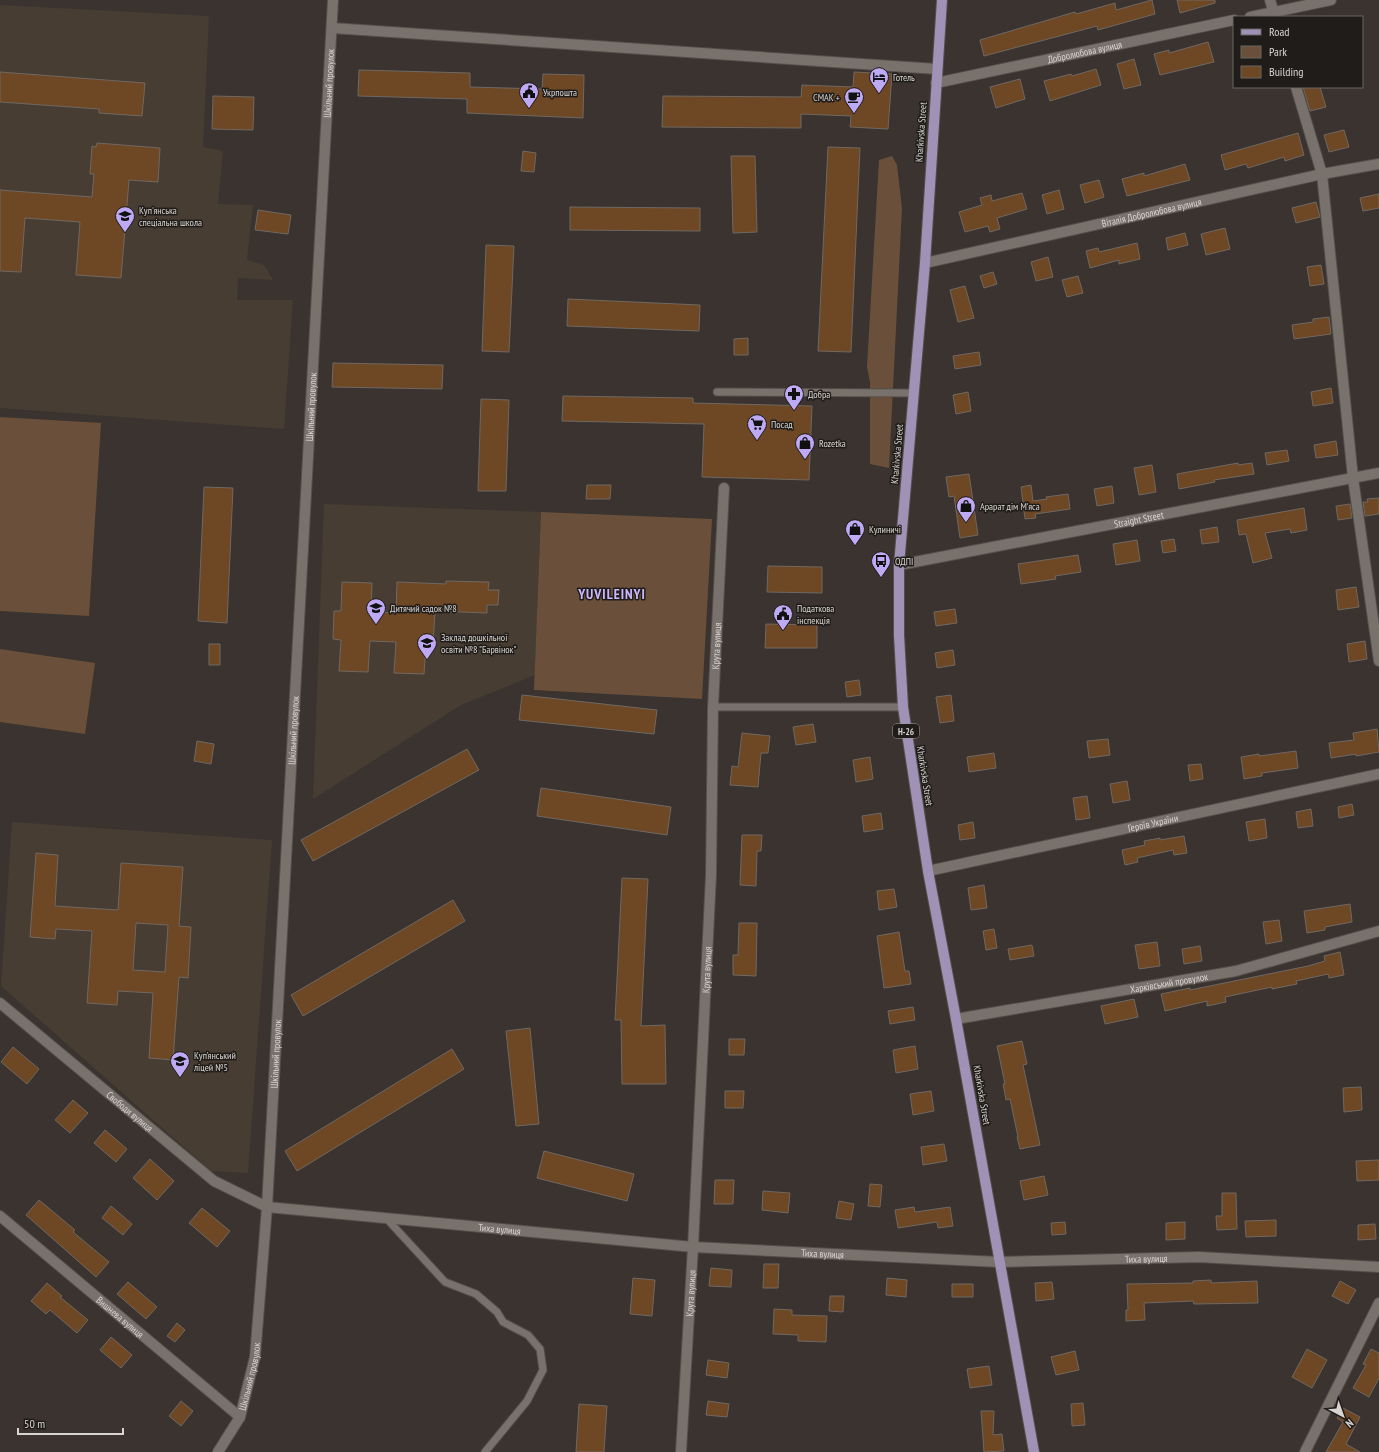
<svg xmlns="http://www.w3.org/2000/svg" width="1379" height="1452" font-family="'PT Sans Narrow',sans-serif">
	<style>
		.built { fill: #483d33 }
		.green { fill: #6a503a }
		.building { fill: #6e4724; stroke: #6f6862; fill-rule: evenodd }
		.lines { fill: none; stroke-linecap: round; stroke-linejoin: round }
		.lane-casing { stroke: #544f4b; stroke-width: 9 }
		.street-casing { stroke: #544f4b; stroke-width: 12 }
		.primary-casing { stroke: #544f4b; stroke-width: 12 }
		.lane { stroke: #79726c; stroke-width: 7 }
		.street { stroke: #79726c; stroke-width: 10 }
		.primary { stroke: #9f92b6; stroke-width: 10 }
		.labels { text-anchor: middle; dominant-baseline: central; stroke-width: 3; stroke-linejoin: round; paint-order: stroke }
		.shield { fill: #1f1c19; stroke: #a09d9a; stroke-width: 1 }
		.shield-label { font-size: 9px; font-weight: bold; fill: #d8d4d1 }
		.street-label { font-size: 10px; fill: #d8d4d1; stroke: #1f1c19 }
		.poi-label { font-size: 10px; fill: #d8d4d1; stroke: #1f1c19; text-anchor: start }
		.district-label { font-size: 14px; font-weight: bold; letter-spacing: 1px; fill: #ccb8ff; stroke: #1f1c19 }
	</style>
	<rect width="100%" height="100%" fill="#3a332f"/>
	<path class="built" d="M0,5l209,11 -6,131 20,4 -5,53 35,1 -6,55 17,5 9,15 -35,-2 -1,22h56l-9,129 -284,-21z
		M324,504l217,8 -6,163 -74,30 -148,94z
		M12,822l260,18 -24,333 -37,-2 -210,-185z"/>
	<path class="green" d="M892,156l5,9 5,43 -13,260 -19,-4v-82l-3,-15 12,-207z
		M0,417l101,6 -12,193 -89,-5z
		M541,512l171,7 -10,180 -168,-9z
		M0,649l95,14 -10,71 -85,-12z"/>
	<path class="building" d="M1152,0l3,14 -57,16 -1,-4 -113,30 -4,-16 95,-28 1,2 39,-11 1,7z
		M1177,0h38v3l-35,10z
		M1208,42l6,20 -54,13 -6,-21 15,-4v3z
		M1134,59l7,26 -17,4 -7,-25z
		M1096,69l5,16 -51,16 -6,-20 27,-7 1,2z
		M359,70l111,3v14l72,2 1,-15 41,1 -1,43 -116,-5v-14l-109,-3z
		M0,72l145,11 -3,33 -43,-3v-4l-99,-7z
		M854,72l38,2 -4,55 -38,-2 1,-11 -50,-2v14l-139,-1 1,-31 138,1 1,-12 51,2z
		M1020,79l5,20 -29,9 -6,-21z
		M1303,87h17l6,20 -16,4z
		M213,96l41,1 -1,33 -41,-1z
		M1344,130l5,17 -20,5 -5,-17z
		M1298,133l6,22 -19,6 -1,-4 -36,11 -2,-4 -21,6 -4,-15z
		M97,143l63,5 -2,34 -29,-2 -8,98 -45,-3 4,-53 -55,-4 -4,54 -21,-1v-81l92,7 2,-23h-4l2,-28 4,1z
		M828,147l32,1 -9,204 -33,-1z
		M523,151l13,2 -2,19 -13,-1z
		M731,156h24l2,76 -24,1z
		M1185,164l5,16 -63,16 -5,-17 22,-6v3z
		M1099,180l5,17 -19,6 -5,-18z
		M1059,190l5,19 -17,5 -5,-19z
		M1022,193l5,16 -30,9 3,11 -10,3 -2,-6 -23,6 -6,-20 23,-7 -2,-7 11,-3 1,6z
		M1379,194v14l-16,3 -3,-13z
		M1316,202l4,15 -24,6 -4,-15z
		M570,207l130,1v23l-130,-1z
		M258,210l33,5 -3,19 -33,-4z
		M1225,228l5,21 -24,6 -5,-21z
		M1185,233l3,12 -20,5 -2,-12z
		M1137,243l3,16 -21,5v-4l-29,8 -4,-17 12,-3 1,4z
		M486,245l28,1 -5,106 -27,-1z
		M1048,257l5,20 -17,4 -5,-19z
		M1321,265l3,19 -14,2 -3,-19z
		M993,272l4,12 -13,4 -4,-12z
		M1078,276l5,17 -16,4 -5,-17z
		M965,286l9,32 -16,4 -8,-32z
		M568,299l132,6 -1,26 -132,-5z
		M1329,317l2,17 -37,5 -2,-14 21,-3v-3z
		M748,338v17h-14v-16z
		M979,352l2,13 -26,4 -2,-13z
		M333,363l110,2 -1,24 -110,-2z
		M1331,388l2,15 -20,3 -2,-14z
		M968,392l3,19 -15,3 -3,-19z
		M563,396l130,2v5l119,3 -3,74 -107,-3 2,-53 -142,-3z
		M481,399l28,1 -3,91h-28z
		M1336,441l2,14 -22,3 -2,-13z
		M1287,450l2,11 -22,4 -2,-12z
		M1238,463v2l14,-2 2,11 -40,6 1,2 -36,7 -2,-15z
		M1152,465l4,27 -17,3 -5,-27z
		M969,474l9,61 -18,3 -6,-42 -5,1 -3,-20z
		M587,485h24l-1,14h-24z
		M1031,485l2,16 14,-2 -1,-2 22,-3 2,15 -35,5 1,4 -11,1 -4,-32z
		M1112,486l2,17 -17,3 -3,-17z
		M204,487l29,1 -6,135 -29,-2z
		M1379,498v16l-14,2 -2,-14h5l-1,-3z
		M1350,504l2,14 -14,2 -2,-14z
		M1304,508l3,22 -16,3 -1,-4 -25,4 7,25 -19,5 -7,-29 -7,1 -2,-15z
		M1217,527l2,15 -17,2 -2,-14z
		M1174,539l2,12 -13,2 -2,-12z
		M1137,540l3,21 -24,4 -3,-21z
		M1078,555l3,17 -26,4 1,3 -35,5 -3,-20z
		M768,566l54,1v26l-55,-1z
		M446,581l43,1 -1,8h11l-1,15h-11v8l-52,-2 -2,33 -7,-1 -2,31 -30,-1 2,-31 -26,-1 -2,31 -29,-1 2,-31 -8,-1 1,-28h7l1,-29 30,1 -1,29 25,1 1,-31 49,2z
		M1356,587l3,20 -21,3 -2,-20z
		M955,609l2,14 -21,3 -2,-14z
		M766,624l51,1v23h-52z
		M1365,641l2,18 -18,3 -2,-18z
		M209,644h11v21h-11z
		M953,650l2,15 -18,3 -2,-15z
		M859,680l2,15 -14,2 -2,-15z
		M522,695l135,15 -3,24 -135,-14z
		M951,695l3,26 -14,2 -4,-26z
		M813,724l3,18 -20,3 -3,-18z
		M1377,729l2,23 -23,4v-2l-25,4 -2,-15 25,-3 -1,-7z
		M742,733l28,3 -2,17h-7l-3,34 -28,-2 2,-19 6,1z
		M1108,739l2,16 -21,3 -2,-17z
		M197,741l17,3 -3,20 -17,-3z
		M467,749l12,21 -166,91 -12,-21z
		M1296,751l2,17 -36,5v3l-18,3 -3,-22 18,-3v2z
		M994,753l2,15 -27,4 -2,-15z
		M870,757l3,22 -17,3 -3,-22z
		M1201,764l2,15 -13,2 -2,-16z
		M1127,781l3,19 -17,3 -3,-19z
		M541,788l130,19 -4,28 -130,-19z
		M1087,796l3,22 -14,2 -3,-22z
		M1352,804l2,11 -15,3 -1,-11z
		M1311,809l2,17 -15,2 -2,-16z
		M881,813l2,16 -19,3 -2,-16z
		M1265,819l2,19 -18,3 -3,-19z
		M973,822l2,16 -15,2 -2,-15z
		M742,835h20l-1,16h-4l-1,35 -16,-1z
		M1184,836l3,17 -13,2 -1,-5 -36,8 1,4 -13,3 -3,-15 23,-5 -1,-4 16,-3v2z
		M36,853l22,2 -3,51 63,4 3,-47 62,4 -4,59 12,1 -3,51 -9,-1 -6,83 -24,-2 4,-65 -35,-2 -1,14 -30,-2 5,-72 -36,-2 -1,10 -25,-2zM136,923l32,2 -3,47 -32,-2z
		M622,878l26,1 -7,147 24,-1 1,59h-44l-1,-64h-6z
		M984,885l3,23 -16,2 -3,-22z
		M894,889l3,18 -18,3 -2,-19z
		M453,900l12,21 -162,95 -12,-21z
		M1350,904l2,18 -27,5v3l-18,3 -3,-22z
		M1279,920l3,21 -16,3 -3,-22z
		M739,923h18l-1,53 -23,-1v-20h5z
		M994,929l3,19 -11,2 -3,-19z
		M899,932l6,39h4l2,13 -27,4 -7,-52z
		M1157,942l3,24 -21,3 -4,-24z
		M1032,945l2,11 -24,4 -2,-11z
		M1200,946l2,15 -18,3 -2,-15z
		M1340,952l4,23 -15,3 -1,-4 -32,7 1,3 -25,5v-2l-47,10 1,5 -19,4v-5l-42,10 -4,-17 29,-6v2l118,-24 17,-5 -1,-5z
		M1134,999l4,18 -33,7 -4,-18z
		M913,1007l2,13 -25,4 -2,-13z
		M530,1028l9,96 -23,2 -10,-95z
		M729,1039h16l-1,16h-15z
		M1022,1041l5,23 -4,1 17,80 -20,4 -3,-12h1l-8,-38 -4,1 -3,-16h2l-8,-38z
		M915,1046l3,23 -22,4 -3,-23z
		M13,1047l26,22 -12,15 -26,-22z
		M452,1049l12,20 -167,102 -12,-20z
		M1361,1087l1,23 -18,2 -1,-24z
		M725,1091h19l-1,17h-18z
		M931,1091l3,20 -21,4 -3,-21z
		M73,1100l15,13 -18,20 -15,-13z
		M105,1130l22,19 -11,13 -22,-19z
		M944,1144l3,17 -24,4 -2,-18z
		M544,1151l90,23 -7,27 -90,-23z
		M150,1159l24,22 -17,19 -24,-22z
		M1379,1160v20l-22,1 -1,-20z
		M1044,1176l4,19 -24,5 -4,-19z
		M715,1180h19l-1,24h-19z
		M870,1184l12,1 -2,22 -12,-1z
		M763,1191l27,2 -2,20 -26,-3z
		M1222,1193h14l1,36 -20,1 -1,-14h6z
		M39,1200l36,30 -2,2 36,30 -13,15 -70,-62z
		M839,1201l15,3 -3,16 -15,-2z
		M111,1206l21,18 -9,11 -21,-17z
		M914,1207l1,5 35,-5 3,19 -15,2 -1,-6 -39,6 -3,-18z
		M202,1208l28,23 -13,16 -28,-24z
		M1276,1220v16l-30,1 -1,-16z
		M1065,1222l1,12 -14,1 -1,-12z
		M1185,1222v17l-19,1v-17z
		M1375,1224l1,15 -18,1v-15z
		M764,1264h15l-1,24h-15z
		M711,1268l21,2 -1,17 -22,-1z
		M633,1278l22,2 -3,36 -22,-2z
		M887,1278l20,2 -1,17 -20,-2z
		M1211,1280v3l46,-2 1,22 -64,1 -1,-3 -49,2 1,17 -19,1v-11h2l-1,-26 66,-1v-2z
		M1340,1281l16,9 -8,14 -16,-8z
		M128,1282l29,25 -11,12 -29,-25z
		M1052,1282l2,17 -18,2 -1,-18z
		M47,1283l15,13 -2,1 28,23 -11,13 -27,-23 -4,4 -15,-13z
		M952,1284h21v13h-21z
		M830,1296h14l-1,16 -14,-1z
		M774,1309l18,1v5l35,1 -1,26 -28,-1v-6l-25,-1z
		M177,1323l8,7 -10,12 -8,-6z
		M111,1337l21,18 -11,13 -21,-18z
		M1307,1349l20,11 -15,28 -20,-11z
		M1371,1349l8,4v25l-10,19 -16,-9 13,-23 -3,-1z
		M1075,1351l4,19 -23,5 -5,-18z
		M708,1360l21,3 -2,15 -21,-3z
		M989,1366l3,19 -22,3 -3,-19z
		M181,1401l12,10 -12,15 -12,-10z
		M708,1401l21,3 -2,13 -21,-2z
		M1083,1403l2,22 -13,1 -1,-22z
		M579,1404l28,2 -3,46h-28z
		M1343,1408l17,9 -14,27 14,8h-34l17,-30 -6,-4z
		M981,1411h13l-1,24 9,-1 2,17 -20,1z"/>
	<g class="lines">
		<defs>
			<path id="lane" d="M717,392l197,1
				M713,707h190
				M386,1218l59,64 31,12 21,18 6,10 25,13 12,14 3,21 -16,31 -42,51"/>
			<g id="street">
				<path d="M1270,0l5,17"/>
				<path d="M1250,17l81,-17"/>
				<path d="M332,28l605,41"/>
				<path id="s1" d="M936,83l298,-63"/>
				<path d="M1296,87l26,87 31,304 26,183"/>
				<path id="s2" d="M925,263l397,-89 57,-10"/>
				<path id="s3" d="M899,565l480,-92"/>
				<path id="s4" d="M928,871l451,-97"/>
				<path id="s5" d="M0,1003l214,178 53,26 426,40 306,15 200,-5 180,10"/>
				<path id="s6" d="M956,1019l280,-48 143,-40"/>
				<path id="s7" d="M0,1216l240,201"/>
				<path id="s8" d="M218,1452l22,-35 15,-60 12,-150 66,-1207"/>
				<path id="s9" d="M681,1452l12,-205 18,-372 2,-168 11,-219"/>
				<path d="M1305,1452l74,-149"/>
			</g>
			<path id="primary" d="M942,0l-17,263 -26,302v70l4,72 25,164 28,148 78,433"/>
		</defs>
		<use href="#lane" class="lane-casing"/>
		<use href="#street" class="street-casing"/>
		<use href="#primary" class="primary-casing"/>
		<use href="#lane" class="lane"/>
		<use href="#street" class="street"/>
		<use href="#primary" class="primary"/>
	</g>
	<defs>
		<symbol id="hotel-pin" viewBox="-11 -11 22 30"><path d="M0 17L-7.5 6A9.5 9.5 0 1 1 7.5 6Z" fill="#bea9f4" stroke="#1f1c19"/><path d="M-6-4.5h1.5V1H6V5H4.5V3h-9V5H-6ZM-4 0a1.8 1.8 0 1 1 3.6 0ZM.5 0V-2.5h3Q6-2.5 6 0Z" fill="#111"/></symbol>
		<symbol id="civic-pin" viewBox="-11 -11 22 30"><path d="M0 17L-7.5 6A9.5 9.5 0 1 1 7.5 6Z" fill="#bea9f4" stroke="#1f1c19"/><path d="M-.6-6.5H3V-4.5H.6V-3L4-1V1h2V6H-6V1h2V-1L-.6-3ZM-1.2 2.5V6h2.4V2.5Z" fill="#111"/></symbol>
		<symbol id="cafe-pin" viewBox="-11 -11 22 30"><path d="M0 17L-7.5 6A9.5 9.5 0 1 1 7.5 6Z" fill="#bea9f4" stroke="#1f1c19"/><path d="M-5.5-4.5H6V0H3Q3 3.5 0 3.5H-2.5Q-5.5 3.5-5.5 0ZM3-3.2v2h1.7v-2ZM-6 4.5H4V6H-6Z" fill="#111"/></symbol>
		<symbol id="school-pin" viewBox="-11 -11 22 30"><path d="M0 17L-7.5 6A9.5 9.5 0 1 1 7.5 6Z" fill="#bea9f4" stroke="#1f1c19"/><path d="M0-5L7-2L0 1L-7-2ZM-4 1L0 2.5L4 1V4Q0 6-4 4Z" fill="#111"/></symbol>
		<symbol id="pharmacy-pin" viewBox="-11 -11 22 30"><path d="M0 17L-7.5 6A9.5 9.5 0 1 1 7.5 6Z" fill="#bea9f4" stroke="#1f1c19"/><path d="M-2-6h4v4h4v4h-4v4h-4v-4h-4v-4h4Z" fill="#111"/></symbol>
		<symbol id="supermarket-pin" viewBox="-11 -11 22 30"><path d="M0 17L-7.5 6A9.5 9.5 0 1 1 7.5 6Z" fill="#bea9f4" stroke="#1f1c19"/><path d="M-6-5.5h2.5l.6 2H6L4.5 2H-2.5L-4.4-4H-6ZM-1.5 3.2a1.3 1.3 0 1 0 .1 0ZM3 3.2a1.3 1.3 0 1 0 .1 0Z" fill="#111"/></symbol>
		<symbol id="shop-pin" viewBox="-11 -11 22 30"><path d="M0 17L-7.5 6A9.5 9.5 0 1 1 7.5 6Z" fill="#bea9f4" stroke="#1f1c19"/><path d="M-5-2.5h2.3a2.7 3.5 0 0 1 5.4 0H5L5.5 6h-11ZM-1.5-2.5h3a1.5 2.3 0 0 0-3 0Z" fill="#111"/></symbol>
		<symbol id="bus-pin" viewBox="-11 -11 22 30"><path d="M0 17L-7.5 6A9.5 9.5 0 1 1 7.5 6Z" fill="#bea9f4" stroke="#1f1c19"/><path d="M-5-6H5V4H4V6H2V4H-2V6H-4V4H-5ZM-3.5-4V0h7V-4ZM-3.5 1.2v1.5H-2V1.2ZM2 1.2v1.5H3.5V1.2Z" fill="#111"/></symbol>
	</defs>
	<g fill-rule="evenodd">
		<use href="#hotel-pin" x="868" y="66" width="22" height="30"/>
		<use href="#civic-pin" x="518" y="81" width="22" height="30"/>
		<use href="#cafe-pin" x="843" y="86" width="22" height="30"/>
		<use href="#school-pin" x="114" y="205" width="22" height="30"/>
		<use href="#pharmacy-pin" x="783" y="383" width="22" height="30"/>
		<use href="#supermarket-pin" x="746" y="413" width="22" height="30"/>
		<use href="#shop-pin" x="794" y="432" width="22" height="30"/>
		<use href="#shop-pin" x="955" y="495" width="22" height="30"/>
		<use href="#shop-pin" x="844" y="518" width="22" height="30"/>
		<use href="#bus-pin" x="870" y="550" width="22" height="30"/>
		<use href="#school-pin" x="365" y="597" width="22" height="30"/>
		<use href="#civic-pin" x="772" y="603" width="22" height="30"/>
		<use href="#school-pin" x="416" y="632" width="22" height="30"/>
		<use href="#school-pin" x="169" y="1050" width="22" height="30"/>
	</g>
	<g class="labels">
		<rect class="shield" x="893" y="724" width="26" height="14" rx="3"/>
		<g class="shield-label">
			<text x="906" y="731">Н-26</text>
		</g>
		<g class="street-label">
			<text stroke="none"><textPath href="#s1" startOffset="152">Добролюбова вулиця</textPath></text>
			<text stroke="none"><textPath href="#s8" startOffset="1379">Шкільний провулок</textPath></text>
			<text transform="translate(921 132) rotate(-86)">Kharkivska Street</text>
			<text stroke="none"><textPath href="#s2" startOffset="232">Віталія Добролюбова вулиця</textPath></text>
			<text stroke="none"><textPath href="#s8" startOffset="1055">Шкільний провулок</textPath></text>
			<text transform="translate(897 454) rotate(-85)">Kharkivska Street</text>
			<text stroke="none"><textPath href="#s3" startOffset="244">Straight Street</textPath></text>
			<text stroke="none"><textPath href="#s9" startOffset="807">Крута вулиця</textPath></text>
			<text stroke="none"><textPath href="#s8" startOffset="731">Шкільний провулок</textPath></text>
			<text transform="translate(925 776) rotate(81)">Kharkivska Street</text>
			<text stroke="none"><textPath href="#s4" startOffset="230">Героїв України</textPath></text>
			<text stroke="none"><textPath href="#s9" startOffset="483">Крута вулиця</textPath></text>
			<text stroke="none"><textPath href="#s6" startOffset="216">Харківський провулок</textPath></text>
			<text stroke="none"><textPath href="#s8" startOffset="407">Шкільний провулок</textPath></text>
			<text transform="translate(982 1095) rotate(80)">Kharkivska Street</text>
			<text stroke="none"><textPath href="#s5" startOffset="169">Свободи вулиця</textPath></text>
			<text stroke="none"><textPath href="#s5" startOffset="571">Тиха вулиця</textPath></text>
			<text stroke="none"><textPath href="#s5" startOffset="895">Тиха вулиця</textPath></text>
			<text stroke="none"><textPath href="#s5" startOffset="1219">Тиха вулиця</textPath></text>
			<text stroke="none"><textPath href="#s9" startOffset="159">Крута вулиця</textPath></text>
			<text stroke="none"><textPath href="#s7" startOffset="157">Вишнева вулиця</textPath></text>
			<text stroke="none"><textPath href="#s8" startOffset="83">Шкільний провулок</textPath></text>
		</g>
		<g class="poi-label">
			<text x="893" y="77">Готель</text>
			<text x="543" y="92">Укрпошта</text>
			<text x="840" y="97" text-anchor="end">СМАК +</text>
			<text x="139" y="210">Куп'янська<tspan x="139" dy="12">спеціальна школа</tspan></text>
			<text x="808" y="394">Добра</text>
			<text x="771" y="424">Посад</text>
			<text x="819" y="443">Rozetka</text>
			<text x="980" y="506">Арарат дім М'яса</text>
			<text x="869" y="529">Кулиничі</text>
			<text x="895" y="561">ОДПІ</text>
			<text x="390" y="608">Дитячий садок №8</text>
			<text x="797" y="608">Податкова<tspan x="797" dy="12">інспекція</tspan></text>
			<text x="441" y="637">Заклад дошкільної<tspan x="441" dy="12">освіти №8 "Барвінок"</tspan></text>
			<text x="194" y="1055">Куп’янський<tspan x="194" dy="12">ліцей №5</tspan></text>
		</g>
		<g class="district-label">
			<text x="612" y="594">YUVILEINYI</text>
		</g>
	</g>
	<rect x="1233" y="16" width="130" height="72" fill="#1f1c19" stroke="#696663"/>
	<rect x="1241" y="29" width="20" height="6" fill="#9f92b6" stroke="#696663"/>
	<text x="1269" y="36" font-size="12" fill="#d8d4d1">Road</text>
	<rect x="1241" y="46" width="20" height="12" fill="#6a503a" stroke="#696663"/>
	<text x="1269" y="56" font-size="12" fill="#d8d4d1">Park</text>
	<rect x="1241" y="66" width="20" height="12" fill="#6e4724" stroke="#696663"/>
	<text x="1269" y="76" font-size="12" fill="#d8d4d1">Building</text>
	<g transform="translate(1343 1416) rotate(139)" stroke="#1f1c19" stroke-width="3" paint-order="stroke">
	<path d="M0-3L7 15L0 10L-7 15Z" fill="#d8d4d1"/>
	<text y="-6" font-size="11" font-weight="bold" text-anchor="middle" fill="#d8d4d1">N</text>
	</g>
	<path d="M18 1428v6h105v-6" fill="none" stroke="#d8d4d1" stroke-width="2"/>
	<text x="24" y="1428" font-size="12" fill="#d8d4d1" stroke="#1f1c19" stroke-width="3" paint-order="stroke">50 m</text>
</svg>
